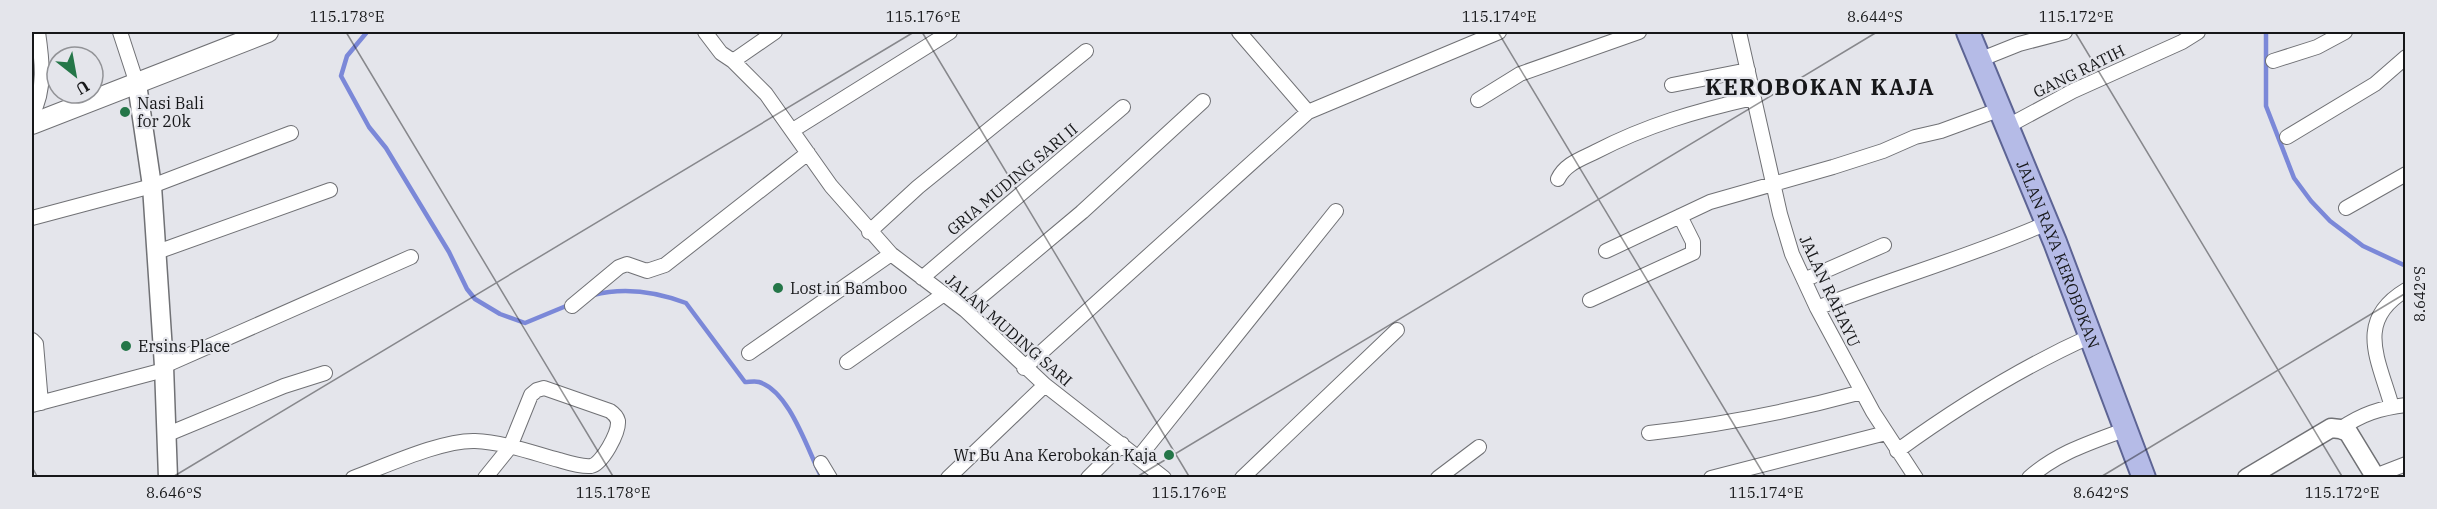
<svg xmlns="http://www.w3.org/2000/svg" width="2437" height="509" font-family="'IBM Plex Serif',serif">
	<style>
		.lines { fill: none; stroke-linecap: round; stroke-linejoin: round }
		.stream { stroke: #7b88d8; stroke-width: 4.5 }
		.minor-casing { stroke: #707175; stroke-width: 16 }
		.tertiary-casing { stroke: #707175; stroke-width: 21 }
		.secondary-casing { stroke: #707175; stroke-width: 22 }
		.primary-casing { stroke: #5d6494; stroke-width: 26 }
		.minor { stroke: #fff; stroke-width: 14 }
		.tertiary { stroke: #fff; stroke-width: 18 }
		.secondary { stroke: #fff; stroke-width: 20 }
		.primary { stroke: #b5bbe7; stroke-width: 22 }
		.ticks { fill: none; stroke: #161719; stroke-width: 1.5; stroke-opacity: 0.45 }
		.poi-dot { fill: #247648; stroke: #e4e5eb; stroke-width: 2 }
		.labels { text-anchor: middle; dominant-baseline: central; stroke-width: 4.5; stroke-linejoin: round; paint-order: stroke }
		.street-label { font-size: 16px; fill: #161719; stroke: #e4e5eb }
		.poi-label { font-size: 16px; fill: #161719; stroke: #e4e5eb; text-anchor: start }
		.district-label { font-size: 22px; font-weight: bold; letter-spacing: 1.5px; fill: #161719; stroke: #e4e5eb }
		.neatline { fill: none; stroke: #161719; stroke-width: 2 }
		.ticks-label { font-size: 15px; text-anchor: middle; fill: #161719 }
	</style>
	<rect width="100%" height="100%" fill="#e4e5eb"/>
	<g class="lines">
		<path class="stream" d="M367,32l-20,24 -6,20 28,51 17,21 63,104 18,37 8,10 25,15 25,9 46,-19
			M2266,32v74l28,72 17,23 19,20 33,25 43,20
			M593,295c31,-8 64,-3 93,8l59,79c4,0 10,-1 14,0 31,9 49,70 63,96"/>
		<defs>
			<path id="minor" d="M120,32l17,52
				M705,32l16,21 12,8 33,33 65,92 60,68 74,56 80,75 119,93
				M1239,32l69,80
				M1739,32l41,182 12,40 25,54 56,104 43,66
				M1979,60l40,-16 46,-12
				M733,61l42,-29
				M2273,61l44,-14 28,-15
				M1672,85l76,-15
				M1478,100l42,-26 119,-42
				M32,115c14,-26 10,-55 6,-83
				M2008,126l65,-35 109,-49 16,-10
				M793,130l157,-98
				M2287,137l88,-53 31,-27
				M1558,179c7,-15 23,-20 37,-27 52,-27 101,-41 158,-54
				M2346,208l60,-34
				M32,218l120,-32 139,-53
				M869,232l49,-45 168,-136
				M1606,251l104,-49 123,-35 50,-16 32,-14 26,-6 60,-22
				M157,252l173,-62
				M922,278l201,-171
				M1804,280l80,-35
				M1590,300l103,-47v-11l-13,-26
				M572,306l47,-39 8,-3 20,7 18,-6 143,-112
				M1817,308c76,-30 155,-52 230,-85
				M965,310l117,-98 121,-111
				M32,340l4,4 5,59
				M749,353l142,-99
				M847,362l97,-68
				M164,366l247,-109
				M1024,368l284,-256 191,-80
				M32,405l132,-35
				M2392,407c-13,-47 -38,-86 14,-117
				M2340,429c22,-15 40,-21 66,-24
				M1649,433c72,-8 143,-22 213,-41
				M168,434l116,-48 41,-13
				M1897,451c62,-45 125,-84 194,-115
				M1139,457l197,-246
				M821,463l9,15
				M2375,476l31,-12
				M353,478c33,-12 88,-38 122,-37 28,1 58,12 84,19 10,3 22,7 32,6 11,-2 28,-33 27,-45 -1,-4 -5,-8 -8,-10l-66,-23 -7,2 -6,5 -21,52 -25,31
				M948,478l97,-93
				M1088,478l34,-34
				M1242,478l155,-148
				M1438,478l41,-31
				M1711,478l175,-45
				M2029,478c28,-25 60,-35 95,-48"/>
			<path id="tertiary" d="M137,84l15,102 12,180 4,112
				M2247,478l84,-50 9,1 8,3 28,46"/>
			<path id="secondary" d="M32,124l236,-92"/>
			<g id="primary">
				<path id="s1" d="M1968,32l87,210 89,236"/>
			</g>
		</defs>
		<use href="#minor" class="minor-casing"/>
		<use href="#tertiary" class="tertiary-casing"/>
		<use href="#secondary" class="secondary-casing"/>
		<use href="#primary" class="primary-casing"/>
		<use href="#minor" class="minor"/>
		<use href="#tertiary" class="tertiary"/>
		<use href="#secondary" class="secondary"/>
		<use href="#primary" class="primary"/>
	</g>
	<path class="ticks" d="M346,32l268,446M922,32l268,446M1498,32l268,446M2075,32l268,446M32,467l6,11M171,478l743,-446M1135,478l742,-446M2099,478l307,-185"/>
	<g class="poi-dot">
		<circle cx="125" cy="112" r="6"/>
		<circle cx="778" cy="288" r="6"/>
		<circle cx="126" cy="346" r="6"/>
		<circle cx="1169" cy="455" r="6"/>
	</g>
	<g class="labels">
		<g class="street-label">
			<text transform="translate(2079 71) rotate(-26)">GANG RATIH</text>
			<text transform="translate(1012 179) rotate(-40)">GRIA MUDING SARI II</text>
			<text stroke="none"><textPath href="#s1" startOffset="240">JALAN RAYA KEROBOKAN</textPath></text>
			<text transform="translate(1830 291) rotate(65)">JALAN RAHAYU</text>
			<text transform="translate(1009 330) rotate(41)">JALAN MUDING SARI</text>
		</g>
		<g class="poi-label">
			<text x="137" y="103">Nasi Bali<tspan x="137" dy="18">for 20k</tspan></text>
			<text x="790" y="288">Lost in Bamboo</text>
			<text x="138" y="346">Ersins Place</text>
			<text x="1157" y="455" text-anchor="end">Wr Bu Ana Kerobokan Kaja</text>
		</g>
		<g class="district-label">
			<text x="1820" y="86">KEROBOKAN KAJA</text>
		</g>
	</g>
	<rect width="2437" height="509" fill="none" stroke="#e4e5eb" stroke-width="66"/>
	<g transform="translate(75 75) rotate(149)"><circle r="28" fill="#e4e5eb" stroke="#929397" stroke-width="1.5"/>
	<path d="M0-4.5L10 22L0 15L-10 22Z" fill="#247648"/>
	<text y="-9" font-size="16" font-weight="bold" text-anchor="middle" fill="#161719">U</text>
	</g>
	<rect x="33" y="33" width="2371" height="443" class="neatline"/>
	<g class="ticks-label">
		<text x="347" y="22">115.178°E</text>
		<text x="923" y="22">115.176°E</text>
		<text x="1499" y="22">115.174°E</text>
		<text x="1875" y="22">8.644°S</text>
		<text x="2076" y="22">115.172°E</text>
		<text transform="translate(2420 294) rotate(-90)" y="5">8.642°S</text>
		<text x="174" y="498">8.646°S</text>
		<text x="613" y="498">115.178°E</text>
		<text x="1189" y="498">115.176°E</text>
		<text x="1766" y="498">115.174°E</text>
		<text x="2101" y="498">8.642°S</text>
		<text x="2342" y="498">115.172°E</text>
	</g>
</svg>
